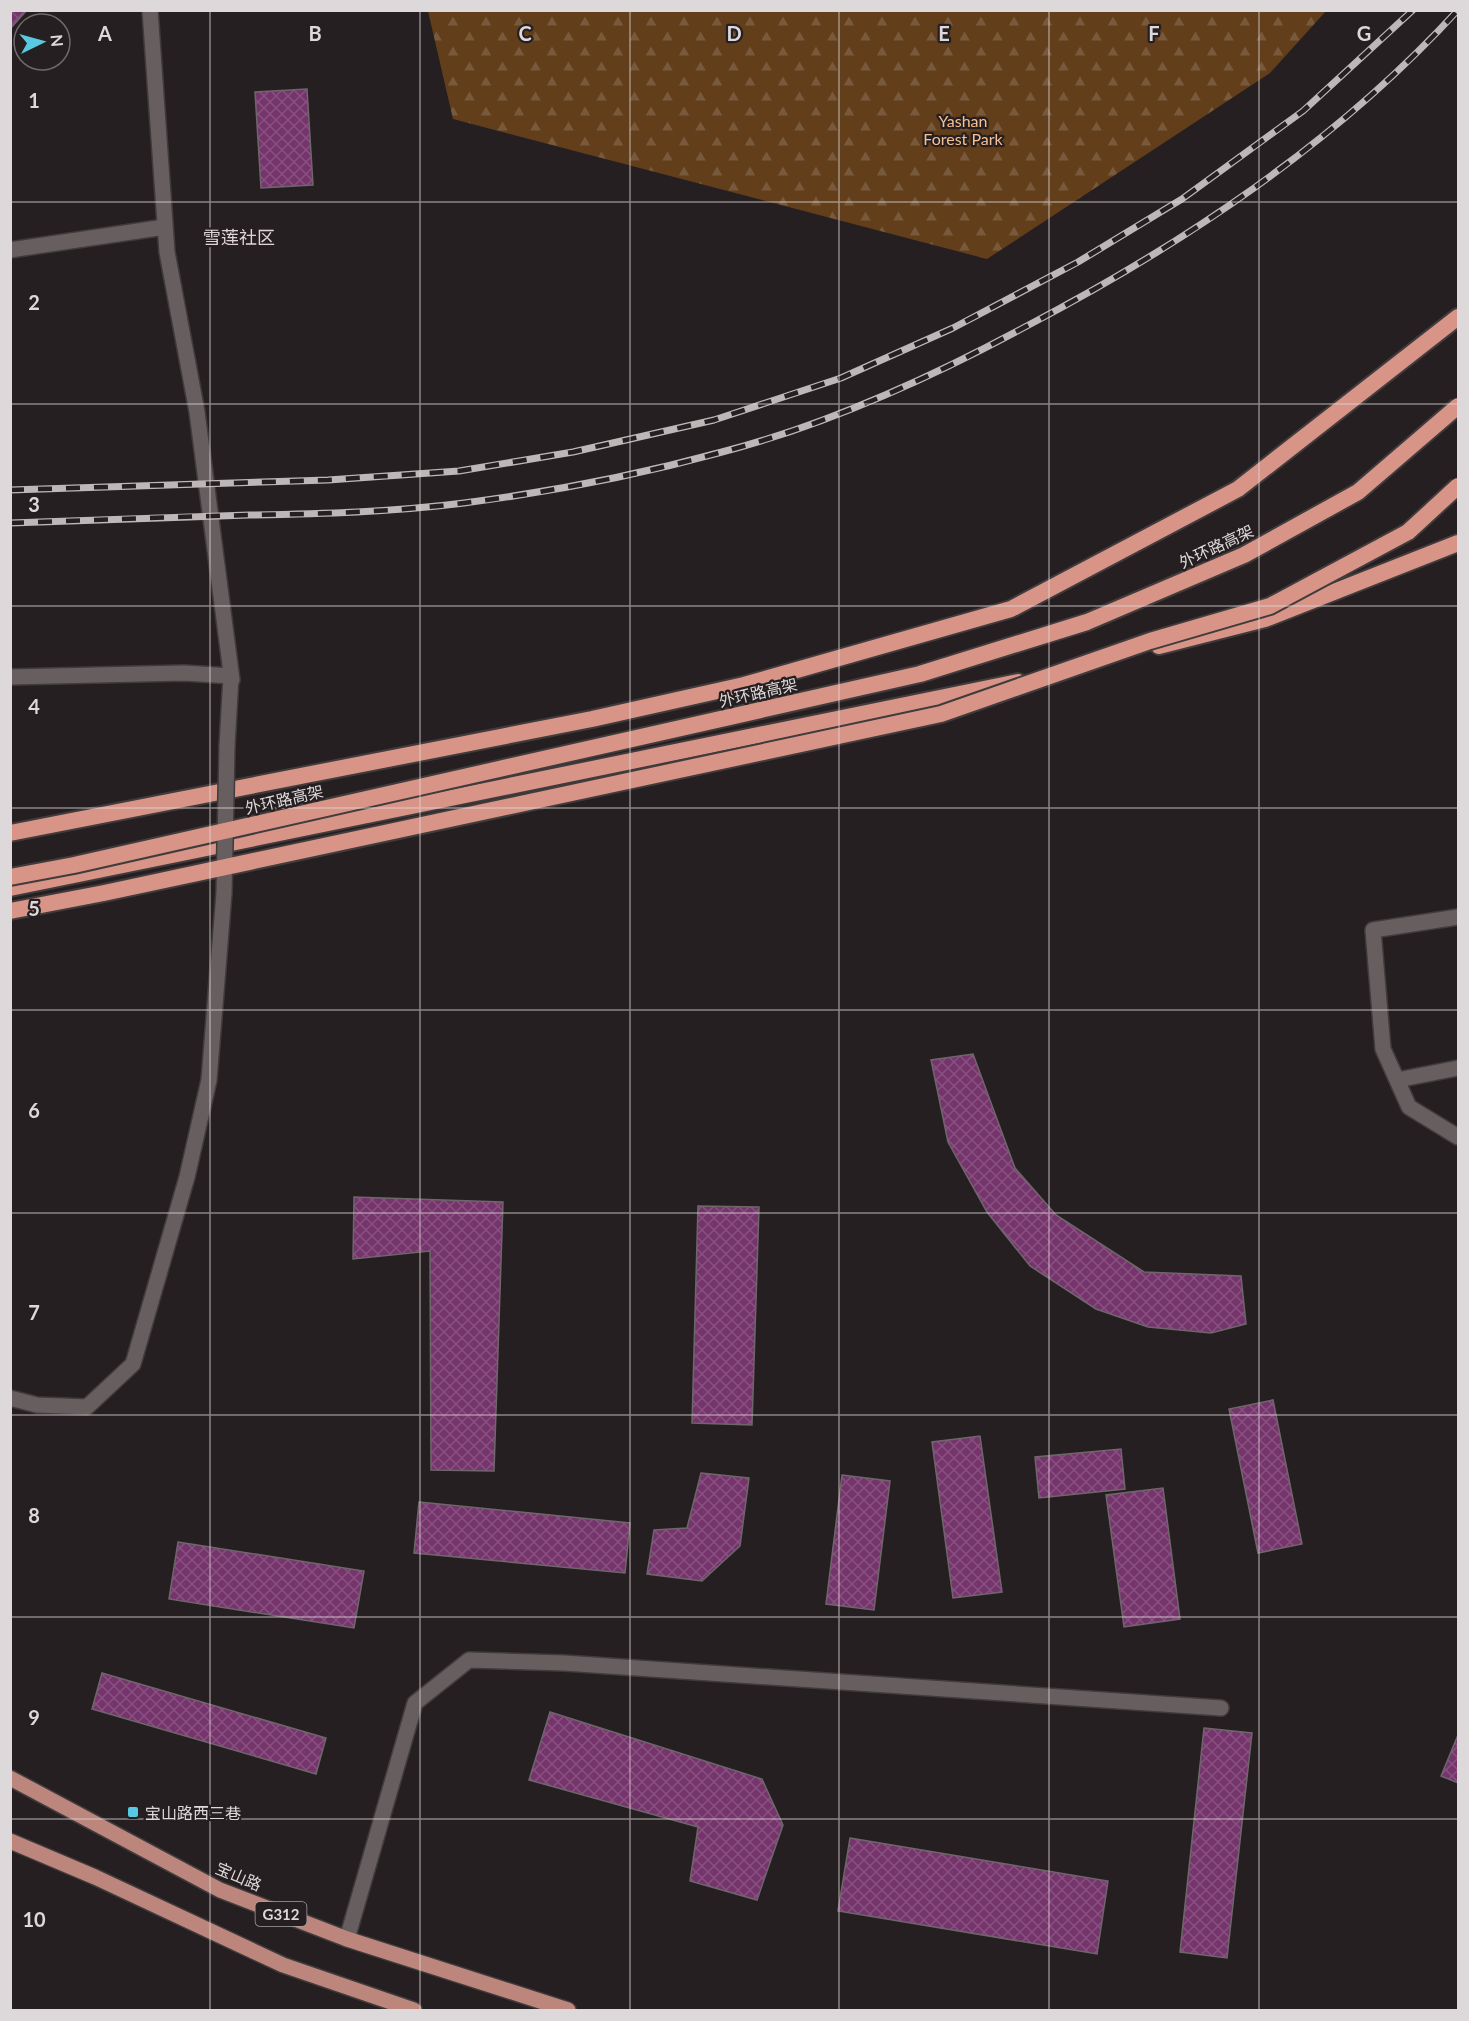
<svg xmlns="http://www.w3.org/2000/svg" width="1469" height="2021" font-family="Lato,'Noto Sans SC',sans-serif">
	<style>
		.forest { fill: url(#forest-firs) }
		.building { fill: url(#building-cross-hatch); stroke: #6d676c; stroke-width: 1.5 }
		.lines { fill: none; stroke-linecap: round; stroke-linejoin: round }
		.minor-casing { stroke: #403b3c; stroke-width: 18 }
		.primary-casing { stroke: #403b3c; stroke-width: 18 }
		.trunk-casing { stroke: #403b3c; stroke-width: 20 }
		.minor { stroke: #675e60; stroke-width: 15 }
		.primary { stroke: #bc867d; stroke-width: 15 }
		.trunk { stroke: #d89486; stroke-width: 16 }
		.rail-casing { stroke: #bdb7b8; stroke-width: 7 }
		.rail { stroke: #261f21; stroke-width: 4.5; stroke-dasharray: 14; stroke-linecap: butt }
		.minor-bridge-casing { stroke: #403b3c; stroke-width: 18; stroke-linecap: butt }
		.trunk-bridge-casing { stroke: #403b3c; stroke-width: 20; stroke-linecap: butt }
		.minor-bridge { stroke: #675e60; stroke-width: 15 }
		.trunk-bridge { stroke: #d89486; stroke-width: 16 }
		.grid { fill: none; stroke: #ddd8d9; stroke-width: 1.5; stroke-opacity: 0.55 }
		.poi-dot { fill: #58c9e3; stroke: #261f21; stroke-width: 2 }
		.labels { text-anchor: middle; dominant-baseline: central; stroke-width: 4.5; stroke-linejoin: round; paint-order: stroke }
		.shield { fill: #261f21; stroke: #a6a0a2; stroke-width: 1.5 }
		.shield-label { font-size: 15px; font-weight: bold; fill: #ddd8d9 }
		.park-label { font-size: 16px; fill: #f7c090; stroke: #261f21 }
		.street-label { font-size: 16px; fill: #ddd8d9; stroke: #261f21 }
		.poi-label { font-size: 16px; fill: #ddd8d9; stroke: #261f21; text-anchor: start }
		.neighbourhood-label { font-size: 18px; fill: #dfd5d7; stroke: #261f21 }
		.grid-label { font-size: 20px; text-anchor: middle; font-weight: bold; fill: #ddd8d9; stroke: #261f21; stroke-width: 4.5; stroke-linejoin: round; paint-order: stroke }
	</style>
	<defs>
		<pattern id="forest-firs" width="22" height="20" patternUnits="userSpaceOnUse" patternTransform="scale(1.5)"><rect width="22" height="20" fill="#623e1b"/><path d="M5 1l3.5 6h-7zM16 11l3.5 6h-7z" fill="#78593c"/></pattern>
		<pattern id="building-cross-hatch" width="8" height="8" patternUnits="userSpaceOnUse" patternTransform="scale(1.5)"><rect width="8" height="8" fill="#75346b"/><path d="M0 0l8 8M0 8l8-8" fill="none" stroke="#885180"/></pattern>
	</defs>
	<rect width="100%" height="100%" fill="#261f21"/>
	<path class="forest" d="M428,11v-1l898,1 -56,62 -283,186 -534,-140z"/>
	<path class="building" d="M10,10h17l-17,19z
		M307,89l6,96 -52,3 -6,-96z
		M973,1054l42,114 41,47 88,57 97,4 5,48 -35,9 -63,-6 -52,-18 -66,-43 -43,-54 -39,-70 -17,-82z
		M354,1197l149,5 -9,269 -63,-1 -1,-219 -77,8z
		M698,1206l61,1 -7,218 -60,-2z
		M1273,1400l29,144 -44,9 -29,-144z
		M980,1436l22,156 -49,6 -21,-156z
		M1121,1449l4,40 -86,9 -4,-41z
		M701,1473l48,5 -9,68 -38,35 -55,-7 7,-44 33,-2z
		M842,1475l48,6 -16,129 -48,-6z
		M1163,1488l17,131 -56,8 -18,-132z
		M419,1502l211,21 -5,50 -211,-20z
		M178,1542l186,29 -10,57 -185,-29z
		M102,1673l224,65 -10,36 -224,-65z
		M550,1712l212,67 21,46 -26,75 -67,-19 8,-54 -169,-47z
		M1204,1728l48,5 -25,225 -47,-6z
		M1458,1735v48l-17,-7z
		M850,1838l258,43 -11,73 -259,-43z"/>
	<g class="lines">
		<defs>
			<path id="minor" d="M150,10l17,242 30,160 35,268
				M10,250l155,-23
				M10,677l174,-4 47,3 -4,70
				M1458,917l-85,13 10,119 26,58 49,30
				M1397,1080l61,-12
				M10,1398l27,7 50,2 46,-43 54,-187 22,-97 15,-187
				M347,1939l68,-236 54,-43 95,3 657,45"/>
			<path id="primary" d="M10,1778l210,112 127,49 221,71
				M10,1841l85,36 188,88 131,45"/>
			<path id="trunk" d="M1159,646l106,-27 193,-76
				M10,833l582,-114 152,-34 267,-76 227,-120 220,-172
				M10,888l1008,-206"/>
		</defs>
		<use href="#minor" class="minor-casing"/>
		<use href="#primary" class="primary-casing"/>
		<use href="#trunk" class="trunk-casing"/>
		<use href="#minor" class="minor"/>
		<use href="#primary" class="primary"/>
		<use href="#trunk" class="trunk"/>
		<defs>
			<path id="rail" d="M10,490l318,-10 131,-9 114,-19 141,-32 127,-42 112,-50 125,-66 104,-63 121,-88 110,-101
				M10,523c80,-3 160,-6 239,-8 72,-1 144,-3 215,-12 86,-11 174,-28 258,-51 104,-27 206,-73 301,-124 159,-83 313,-185 435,-318"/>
		</defs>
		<use href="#rail" class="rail-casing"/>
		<use href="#rail" class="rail"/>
		<defs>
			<path id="minor-bridge" d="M224,893l3,-147"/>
			<path id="trunk-bridge" d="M10,877l64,-12 846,-191 167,-52 157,-67 114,-63 100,-86
				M10,911l94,-18 837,-179 209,-73 120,-35 138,-74 50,-46"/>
		</defs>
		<use href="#minor-bridge" class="minor-bridge-casing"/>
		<use href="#trunk-bridge" class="trunk-bridge-casing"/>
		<use href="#minor-bridge" class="minor-bridge"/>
		<use href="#trunk-bridge" class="trunk-bridge"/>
	</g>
	<path class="grid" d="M210,10v2000M420,10v2000M630,10v2000M839,10v2000M1049,10v2000M1259,10v2000M10,202h1448M10,404h1448M10,606h1448M10,808h1448M10,1010h1448M10,1213h1448M10,1415h1448M10,1617h1448M10,1819h1448"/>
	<rect class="poi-dot" x="127" y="1806" width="12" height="12" rx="3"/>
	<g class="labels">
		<rect class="shield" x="255.5" y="1902" width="51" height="24" rx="4.5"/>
		<g class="shield-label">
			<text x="281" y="1914">G312</text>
		</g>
		<g class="park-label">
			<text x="963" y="120">Yashan<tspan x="963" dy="18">Forest Park</tspan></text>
		</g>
		<g class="street-label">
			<text transform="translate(1216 546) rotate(-25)">外环路高架</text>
			<text transform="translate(758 692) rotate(-13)">外环路高架</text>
			<text transform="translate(284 799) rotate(-13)">外环路高架</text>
			<text transform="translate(239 1876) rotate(23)">宝山路</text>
		</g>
		<g class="poi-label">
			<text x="145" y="1812">宝山路西三巷</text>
		</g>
		<g class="neighbourhood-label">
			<text x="239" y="237">雪莲社区</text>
		</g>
	</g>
	<g class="grid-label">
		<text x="105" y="41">A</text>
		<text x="315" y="41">B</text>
		<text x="525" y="41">C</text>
		<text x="734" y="41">D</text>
		<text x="944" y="41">E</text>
		<text x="1154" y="41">F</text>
		<text x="1364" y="41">G</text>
		<text x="34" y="108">1</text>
		<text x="34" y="310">2</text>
		<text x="34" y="512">3</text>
		<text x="34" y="714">4</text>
		<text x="34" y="916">5</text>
		<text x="34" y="1118">6</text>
		<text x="34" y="1320">7</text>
		<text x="34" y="1523">8</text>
		<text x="34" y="1725">9</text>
		<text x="34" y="1927">10</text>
	</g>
	<rect width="1469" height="2021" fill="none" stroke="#ddd8d9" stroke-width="24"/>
	<g transform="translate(42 42) rotate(85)"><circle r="28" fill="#261f21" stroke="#6f696b" stroke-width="1.5"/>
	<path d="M0-4.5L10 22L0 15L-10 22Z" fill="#58c9e3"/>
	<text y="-9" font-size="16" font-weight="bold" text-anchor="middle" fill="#ddd8d9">N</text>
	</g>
</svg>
